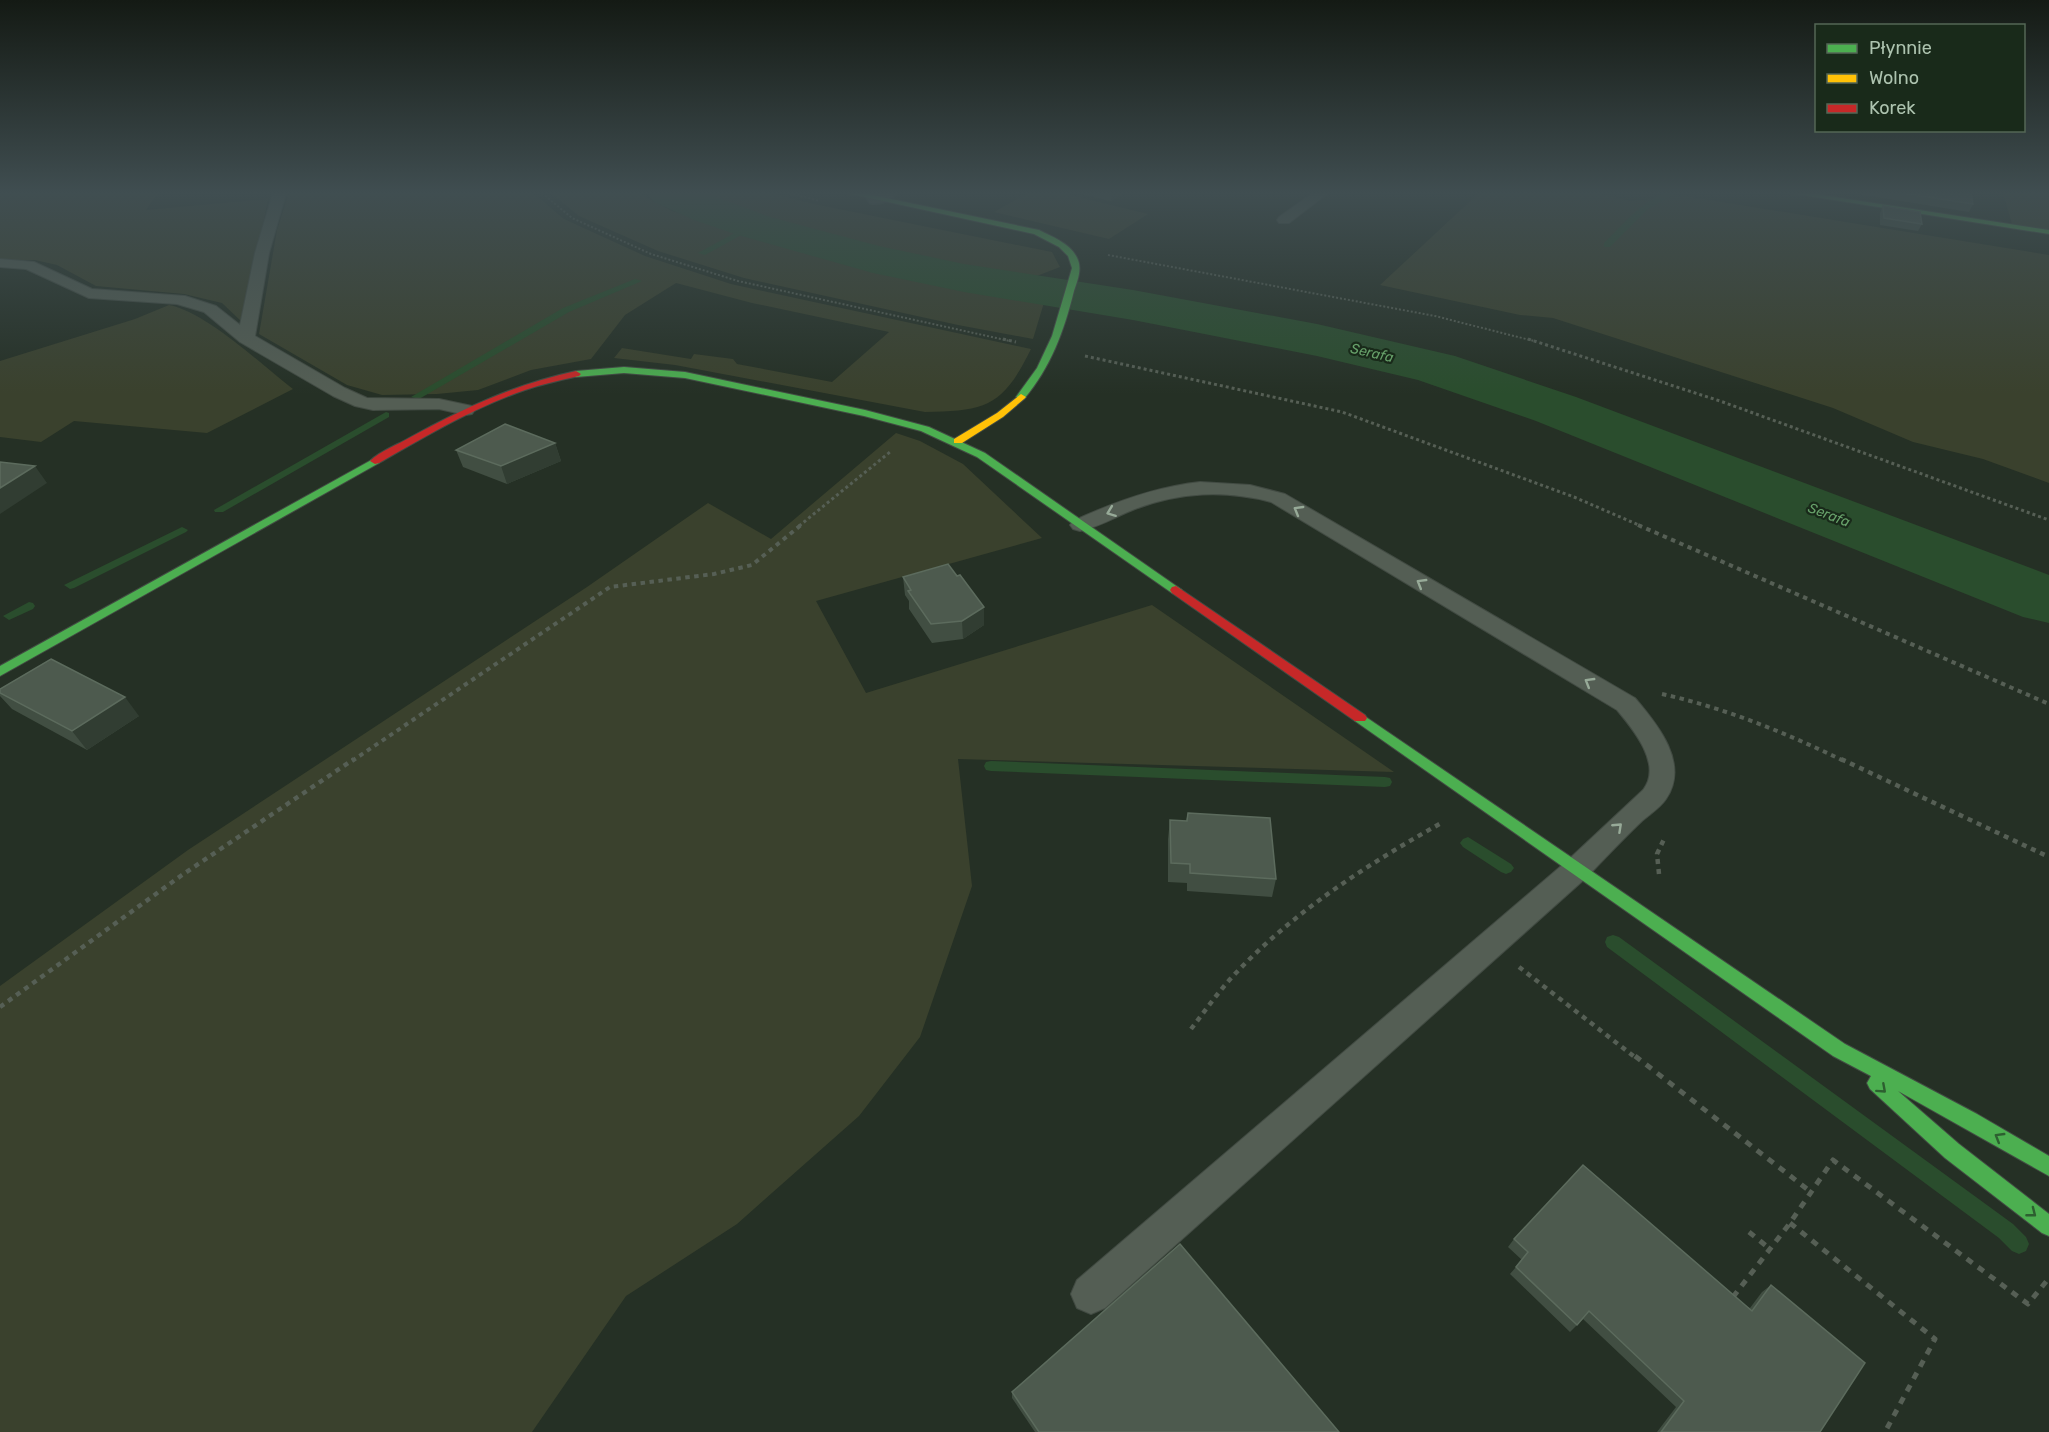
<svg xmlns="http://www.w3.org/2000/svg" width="2049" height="1432" font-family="Rubik,sans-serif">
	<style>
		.green { fill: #3a412d }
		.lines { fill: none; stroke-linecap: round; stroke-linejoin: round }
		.stream { fill: #2a4d2d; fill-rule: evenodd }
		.river { fill: #2a4d2d; fill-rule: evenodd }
		.lane-casing { stroke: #424b43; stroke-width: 2 }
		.street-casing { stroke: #424b43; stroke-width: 3 }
		.fast-casing { stroke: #424b43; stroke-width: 2 }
		.slow-casing { stroke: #424b43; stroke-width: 2 }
		.jam-casing { stroke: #424b43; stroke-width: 2 }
		.path-far4 { stroke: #565f55; stroke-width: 2; stroke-dasharray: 2 2; stroke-linecap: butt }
		.path-far3 { stroke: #565f55; stroke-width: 3; stroke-dasharray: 3 3; stroke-linecap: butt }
		.path-far2 { stroke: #565f55; stroke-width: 4; stroke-dasharray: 4.5 4.5; stroke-linecap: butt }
		.path-far1 { stroke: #565f55; stroke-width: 4.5; stroke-dasharray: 5 5; stroke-linecap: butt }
		.path { stroke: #565f55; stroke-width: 5; stroke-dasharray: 7 7; stroke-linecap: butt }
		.lane { fill: #545e54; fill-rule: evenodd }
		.street { fill: #545e54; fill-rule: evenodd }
		.fast { fill: #4caf50; fill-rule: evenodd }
		.slow { fill: #ffc107; fill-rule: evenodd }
		.jam { fill: #c62828; fill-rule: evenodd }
		.wall { fill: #414e42 }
		.shaded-wall { fill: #313d32 }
		.building { fill: #4d5a4e; stroke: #5c6b5d; stroke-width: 1.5 }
		.oneway { stroke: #97aa98 }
		.oneway2 { stroke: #2d5f30 }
		.labels { text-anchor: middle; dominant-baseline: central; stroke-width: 4.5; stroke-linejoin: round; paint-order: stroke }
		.far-water-label { font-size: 14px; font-style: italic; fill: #67a16a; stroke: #192a1a }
	</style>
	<rect width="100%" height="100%" fill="#253025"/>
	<path class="green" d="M0,193h158l-12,17 122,-11 -25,124 -21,-20 -38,-9 -88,-8 -39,-21 -22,-5h-35z
		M289,193h244l31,26 81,37 86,28 300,65c-28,57 -44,62 -106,63l-250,-47 -61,-7 8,-10 69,11 3,-5 39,5 4,5 95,18 57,-50 -137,-29 -76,-20 -51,32 -34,44 -60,11 -53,20 -41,4 -55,1 -35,-10 -88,-51 18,-104z
		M551,193h87l34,18 74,24 153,39 147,22 -13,43 -75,-14 -214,-47 -86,-27 -79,-35z
		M692,193h79l43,11 238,48 8,15 -31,12 -227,-47z
		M1028,193h34l86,21 -39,25 -115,-27z
		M1479,193h117l35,8 54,-5 364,59v228l-66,-24 -70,-17 -80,-34 -280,-90 -33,-3 -140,-30z
		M2003,193h46v37l-37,-6z
		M169,305c37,7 93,60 124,84l-86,44 -133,-12 -33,21 -41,-5v-76l135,-42z
		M896,433l24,8 43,23 79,74 -226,63 50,92 286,-88 242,167 -436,-13 14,127 -52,151 -61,79 -122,108 -111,72 -94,136h-532v-446l188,-136 399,-263 121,-84 63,36z"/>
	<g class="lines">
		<path class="stream" d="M1666,193h11l-29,16 -38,38h-6v-4c19,-18 36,-41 62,-50z
			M751,224l7,2 -53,29 -7,-2z
			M635,279l7,2 -73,31 -150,87 -8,-2 152,-89z
			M386,412l3,1v4l-166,95h-8l-1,-2z
			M182,527l6,3 -2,2 -112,56 -4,1 -6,-4z
			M29,602l4,1 2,3 -2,3 -24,11 -6,-4z
			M991,761l394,16 5,1 2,4 -2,4 -5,1 -394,-16 -5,-1 -2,-4 2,-4z
			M1468,837l43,27 3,4 -3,4 -5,2 -5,-2 -38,-25 -3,-4 3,-4z
			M1613,935l6,2 394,287 13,13 3,7 -3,7 -7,3 -7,-3 -13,-13 -392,-291 -2,-5 2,-5z"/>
		<path class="river" d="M648,193h57l65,24 109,29 85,18 169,26 184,34 138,32 121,41 473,178v48l-26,-6 -487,-196 -118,-41 -101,-24 -184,-36 -169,-28 -91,-19 -135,-38 -44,-15 -40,-18z"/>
		<defs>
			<path id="lane" d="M273,193h13l-17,60 -14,83 90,52 22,10 72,1 33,7 3,4 -3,4 -6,1 -27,-6 -66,1 -18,-4 -22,-10 -93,-54 -36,-30 -27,-8 -88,-6 -63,-29 -26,-2v-8l34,3 58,27 93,7 31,10 24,19 15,-72z
				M1313,193h15l-39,30h-10l-2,-3 2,-3z
				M1200,482l50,3 35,9 350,204c23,27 55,66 31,101 -6,9 -16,15 -24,22 -19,18 -37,37 -55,56l-482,431 -14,6 -14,-6 -6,-14 6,-14 490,-419 76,-71c20,-25 -10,-61 -26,-80l-346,-208c-47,-12 -90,-10 -136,7 -18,7 -36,18 -55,22l-7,-2 -3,-4 3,-4c41,-19 82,-34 127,-39z"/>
			<path id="street" d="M874,193h22c-5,8 -17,12 -26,10l-3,-4z"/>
			<path id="fast" d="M847,193h15l177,37c14,7 33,14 39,30 4,10 -1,22 -4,31 -10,40 -23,76 -50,108l-8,-2 21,-29 15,-32 20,-68 -4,-12 -9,-9 -25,-13z
				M1790,193h19l240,37v4z
				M624,367l61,5 180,38 64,17 56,26 197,137 -6,4 -4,-1 -195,-136 -56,-26 -57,-15 -179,-38 -61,-5 -48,4 -5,-3 5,-3z
				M375,458l5,3 -1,2 -379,213v-10z
				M1360,713l485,331 132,70 72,42v20l-151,-85 61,53 90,70v22l-7,-3 -97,-75 -75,-69 -3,-6 4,-7 -38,-20 -478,-335 -2,-3 2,-3z"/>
			<path id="slow" d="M1021,394l5,3 -2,2 -21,18 -41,26h-8v-4l43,-26z"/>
			<path id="jam" d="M576,371l5,3 -2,2c-18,4 -36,8 -54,14 -52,18 -99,46 -146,73l-4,1 -5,-3c10,-10 27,-16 39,-23 54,-30 107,-54 167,-67z
				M1176,586l189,129 2,3 -2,3h-10l-183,-128 -2,-3 2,-3z"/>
		</defs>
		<use href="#lane" class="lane-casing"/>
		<use href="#street" class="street-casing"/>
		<use href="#fast" class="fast-casing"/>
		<use href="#slow" class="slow-casing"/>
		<use href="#jam" class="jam-casing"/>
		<path class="path-far4" d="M542,193l30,25 79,36 87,27 272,60
			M789,193l31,8
			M1108,255l327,61 99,25"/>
		<path class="path-far3" d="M1003,339l13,3
			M1528,339l192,62 329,119
			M1085,356l257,56 232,85 67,29
			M799,526l91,-74"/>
		<path class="path-far2" d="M1638,525l411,179
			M1662,694c63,14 124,39 182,67
			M352,761l258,-174 104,-13 38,-9 49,-40"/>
		<path class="path-far1" d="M1841,759l208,98
			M1659,874l-2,-20 8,-17
			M1519,967l117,91
			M0,1007l182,-132 172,-116
			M1191,1029c14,-18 27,-37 43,-54 59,-63 134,-111 209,-153"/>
		<path class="path" d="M1635,1056l176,136
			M1790,1223l145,116 -50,93
			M1749,1232l21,17
			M1733,1297l57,-74 43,-63 195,144 21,-26"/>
		<use href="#lane" class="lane"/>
		<use href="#street" class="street"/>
		<use href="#fast" class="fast"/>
		<use href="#slow" class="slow"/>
		<use href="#jam" class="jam"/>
	</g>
	<path class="wall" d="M1077,193h48l-14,8z
		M1852,193h119l2,11 -4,8z
		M1883,206l39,18 -4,7 -38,-6v-12z
		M555,443l6,18 -54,23 -44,-17 -7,-17z
		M903,577l81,30v18l-21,14 -31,4 -23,-34v-8l-4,-6z
		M0,689l139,27 -52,34 -75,-41 -12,-13z
		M1188,813l88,66 -4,18 -85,-6v-8l-19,-1v-43l2,-19 16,1z
		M1514,1239l236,69 12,-16 9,-7 49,147h-163l19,-25 -93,-88 -13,13 -60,-58 12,-14 -14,-13z
		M1012,1392l327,40h-304l-23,-34z"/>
	<path class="shaded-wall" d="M1112,193h13l-14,8z
		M555,443l6,18 -54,23 -6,-18z
		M35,466l12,17 -47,31v-26z
		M984,607v18l-21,14 -1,-18z
		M125,697l14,19 -52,34 -15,-19z"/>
	<path class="building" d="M1902,193h69l2,11z
		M1883,206l37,6 2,12 -38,-6z
		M505,424l50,19 -54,23 -45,-16z
		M0,462l35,4 -35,22z
		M948,564l9,12 3,-1 24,32 -22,14 -31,3 -23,-33 3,-1 -8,-13z
		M51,659l74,38 -53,34 -72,-38v-4z
		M1188,813l82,5 6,61 -86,-6v-9l-19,-1 -1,-43 17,1z
		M1583,1165l169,146 19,-26 94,78 -45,69h-159l23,-31 -95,-90 -12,14 -61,-58 12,-15 -14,-13z
		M1180,1244l159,188h-300l-27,-40z"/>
	<defs><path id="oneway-chevron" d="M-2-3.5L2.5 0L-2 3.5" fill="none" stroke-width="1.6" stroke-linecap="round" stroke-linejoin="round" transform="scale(1.5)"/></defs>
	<g class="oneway">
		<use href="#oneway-chevron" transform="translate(1298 510) rotate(-150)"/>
		<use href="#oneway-chevron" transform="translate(1111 512) rotate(159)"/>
		<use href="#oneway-chevron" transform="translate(1421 583) rotate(-149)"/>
		<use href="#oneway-chevron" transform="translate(1589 682) rotate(-149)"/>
		<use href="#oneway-chevron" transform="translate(1618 827) rotate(-43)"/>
	</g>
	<g class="oneway2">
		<use href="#oneway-chevron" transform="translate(1882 1089) rotate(42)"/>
		<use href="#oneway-chevron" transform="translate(1999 1137) rotate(-149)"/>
		<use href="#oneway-chevron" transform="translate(2032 1213) rotate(38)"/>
	</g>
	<linearGradient id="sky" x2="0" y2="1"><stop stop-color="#141a14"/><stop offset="0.49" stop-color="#404e51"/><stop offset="1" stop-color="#404e51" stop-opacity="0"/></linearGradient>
	<rect width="2049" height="394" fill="url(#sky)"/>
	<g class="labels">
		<g class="far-water-label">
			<text transform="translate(1372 353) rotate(13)">Serafa</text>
			<text transform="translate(1829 515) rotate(21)">Serafa</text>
		</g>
	</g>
	<rect x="1815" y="24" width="210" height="108" fill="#192a1a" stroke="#546756" stroke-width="1.5"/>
	<rect x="1827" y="44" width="30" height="9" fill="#4caf50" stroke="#546756" stroke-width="1.5"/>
	<text x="1869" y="54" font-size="18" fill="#adc3af">Płynnie</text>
	<rect x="1827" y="74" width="30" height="9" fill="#ffc107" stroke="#546756" stroke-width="1.5"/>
	<text x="1869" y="84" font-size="18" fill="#adc3af">Wolno</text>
	<rect x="1827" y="104" width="30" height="9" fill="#c62828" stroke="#546756" stroke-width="1.5"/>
	<text x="1869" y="114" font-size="18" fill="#adc3af">Korek</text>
</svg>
